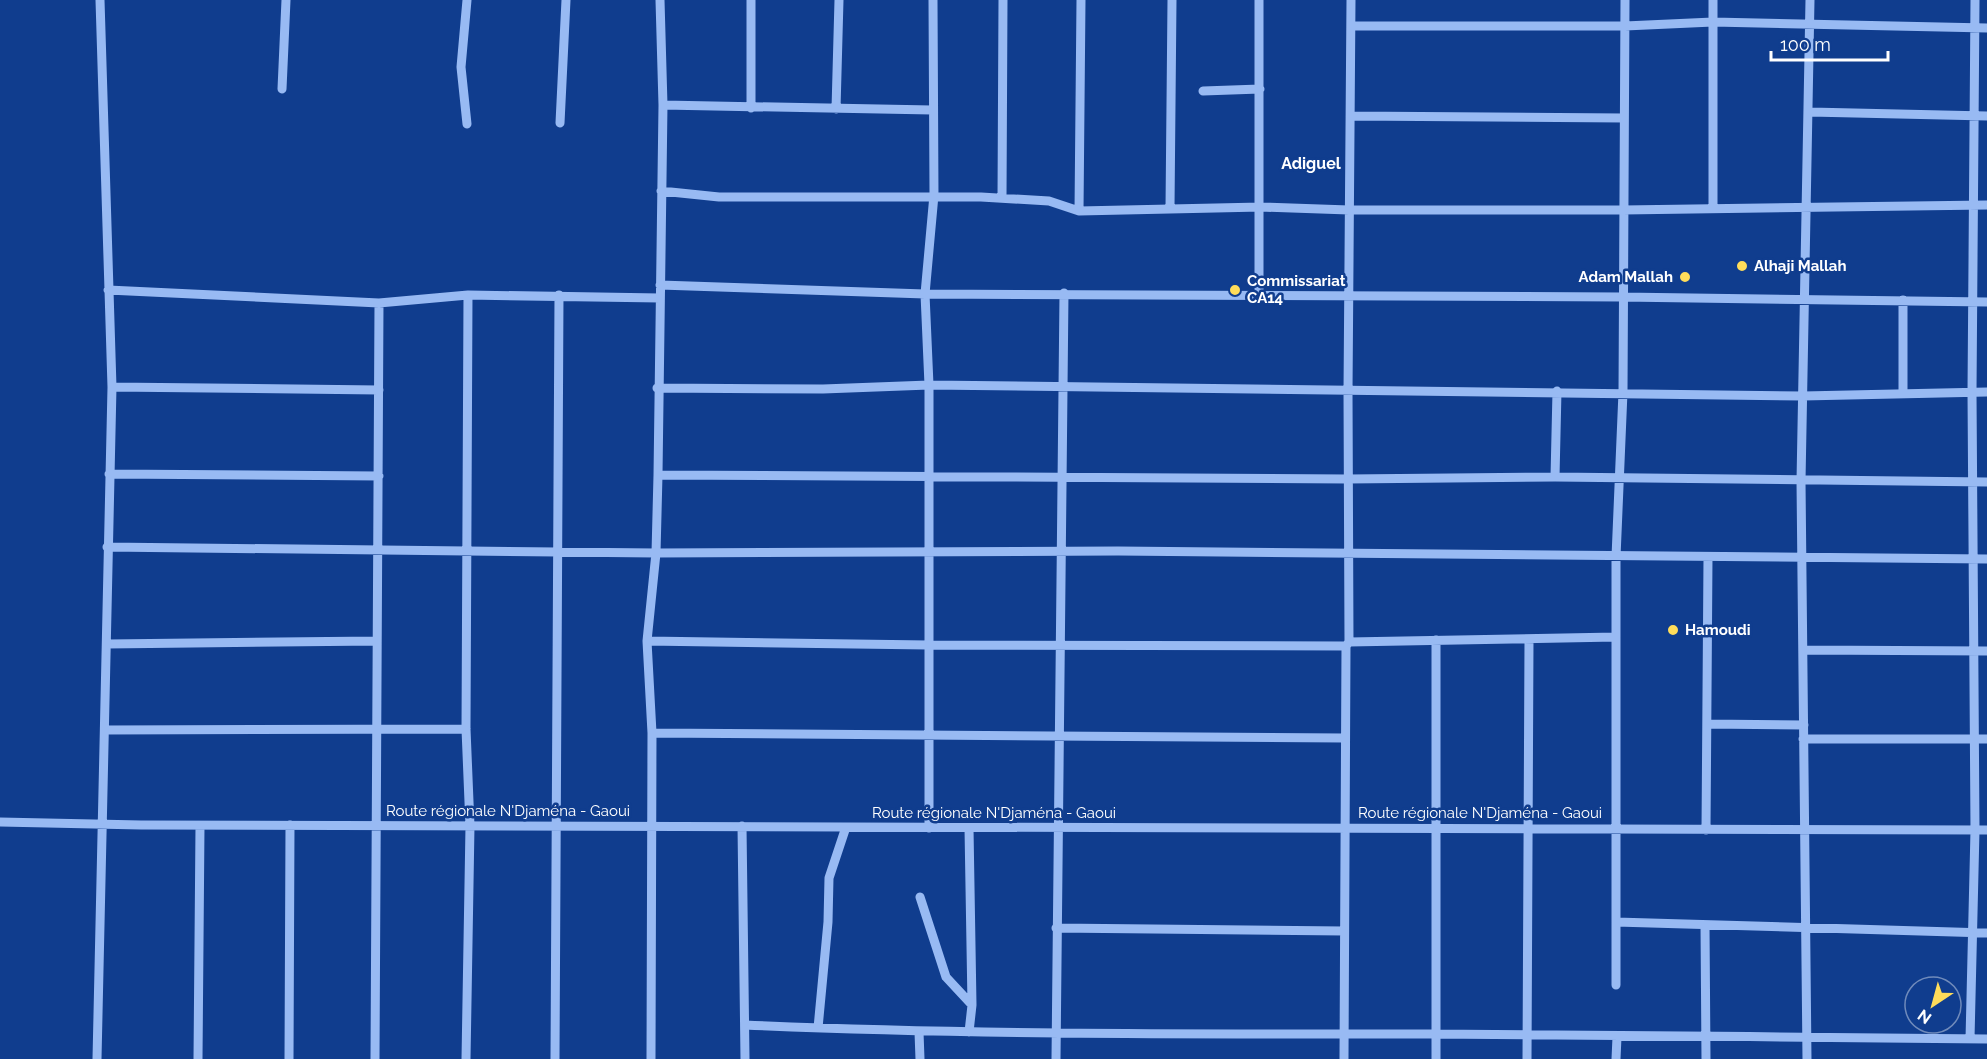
<svg xmlns="http://www.w3.org/2000/svg" width="1987" height="1059" font-family="Raleway,sans-serif">
	<style>
		.lines { fill: none; stroke-linecap: round; stroke-linejoin: round }
		.minor { stroke: #98baf3; stroke-width: 9 }
		.poi-dot { fill: #ffdd5a; stroke: #103d8e; stroke-width: 2 }
		.labels { text-anchor: middle; dominant-baseline: central; stroke-width: 5; stroke-linejoin: round; paint-order: stroke }
		.poi-label { font-size: 15px; font-weight: bold; fill: #fff; stroke: #103d8e; text-anchor: start }
		.street-label { font-size: 15px; fill: #fff; stroke: #103d8e }
		.neighbourhood-label { font-size: 16px; font-weight: bold; fill: #fff; stroke: #103d8e }
	</style>
	<rect width="100%" height="100%" fill="#103d8e"/>
	<g class="lines">
		<path class="minor" d="M751,0v108
			M1259,0v294
			M1351,26h274l88,-4 274,6
			M282,89l4,-89
			M1203,91l57,-2
			M663,105l269,5
			M836,109l3,-109
			M1810,112l177,4
			M1350,116l274,2
			M560,123l6,-123
			M467,124l-6,-57 6,-67
			M661,191l58,6h262l68,4 30,10 182,-4 88,3h274l364,-5
			M1002,198l1,-198
			M1170,208l2,-208
			M1713,208v-208
			M1079,211l2,-211
			M660,285l265,9 697,3 365,5
			M108,290l271,13 89,-8 192,3
			M112,387l267,3
			M657,388l166,1 106,-4 874,11 184,-4
			M1903,393v-93
			M109,474l270,2
			M658,475l690,4 207,-2 432,5
			M1555,477l2,-86
			M107,547l549,6 462,-2 869,8
			M647,641l281,4 418,1
			M1349,642l267,-5
			M107,644l270,-3
			M1805,650l182,1
			M1707,724l97,1
			M105,730l361,-1
			M652,733l692,5
			M1803,739h184
			M0,822l141,3 1846,5
			M742,826l3,233
			M929,828v-443l-4,-91 9,-99 -1,-195
			M969,828l3,177 -3,27
			M1706,830l2,-272
			M920,897l26,80 26,28
			M1616,922l371,11
			M1705,925l1,134
			M1056,928l288,3
			M1616,985v-428l7,-165 2,-392
			M745,1025c229,10 458,9 687,9 185,0 370,4 555,5
			M818,1028l10,-106 1,-44 17,-51
			M919,1032l1,27
			M1970,1039l5,-209 -3,-438 3,-392
			M97,1059l15,-672 -12,-387
			M198,1059l2,-233
			M289,1059l1,-234
			M375,1059l4,-756
			M466,1059l4,-233 -4,-97 2,-434
			M555,1059l4,-764
			M651,1059l1,-326 -5,-92 9,-88 2,-78 5,-370 -3,-105
			M1056,1059l8,-766
			M1344,1059l2,-413 3,-4 -1,-250 3,-392
			M1436,1059v-419
			M1527,1059l2,-419
			M1616,1059l1,-22
			M1807,1059l-6,-578 9,-481"/>
	</g>
	<g class="poi-dot">
		<circle cx="1742" cy="266" r="6"/>
		<circle cx="1685" cy="277" r="6"/>
		<circle cx="1235" cy="290" r="6"/>
		<circle cx="1673" cy="630" r="6"/>
	</g>
	<g class="labels">
		<g class="poi-label">
			<text x="1754" y="266">Alhaji Mallah</text>
			<text x="1673" y="277" text-anchor="end">Adam Mallah</text>
			<text x="1247" y="281">Commissariat<tspan x="1247" dy="17">CA14</tspan></text>
			<text x="1685" y="630">Hamoudi</text>
		</g>
		<g class="street-label">
			<text x="508" y="811">Route régionale N'Djaména - Gaoui</text>
			<text x="994" y="813">Route régionale N'Djaména - Gaoui</text>
			<text x="1480" y="813">Route régionale N'Djaména - Gaoui</text>
		</g>
		<g class="neighbourhood-label">
			<text x="1311" y="163">Adiguel</text>
		</g>
	</g>
	<g transform="translate(1933 1005) rotate(216)"><circle r="28" fill="#103d8e" stroke="#708bbb" stroke-width="1.5"/>
	<path d="M0-4.5L10 22L0 15L-10 22Z" fill="#ffdd5a"/>
	<text y="-9" font-size="16" font-weight="bold" text-anchor="middle" fill="#ffffff">N</text>
	</g>
	<path d="M1771 51v9h117v-9" fill="none" stroke="#ffffff" stroke-width="3"/>
	<text x="1780" y="51" font-size="18" fill="#ffffff" stroke="#103d8e" stroke-width="4.5" paint-order="stroke">100 m</text>
</svg>
